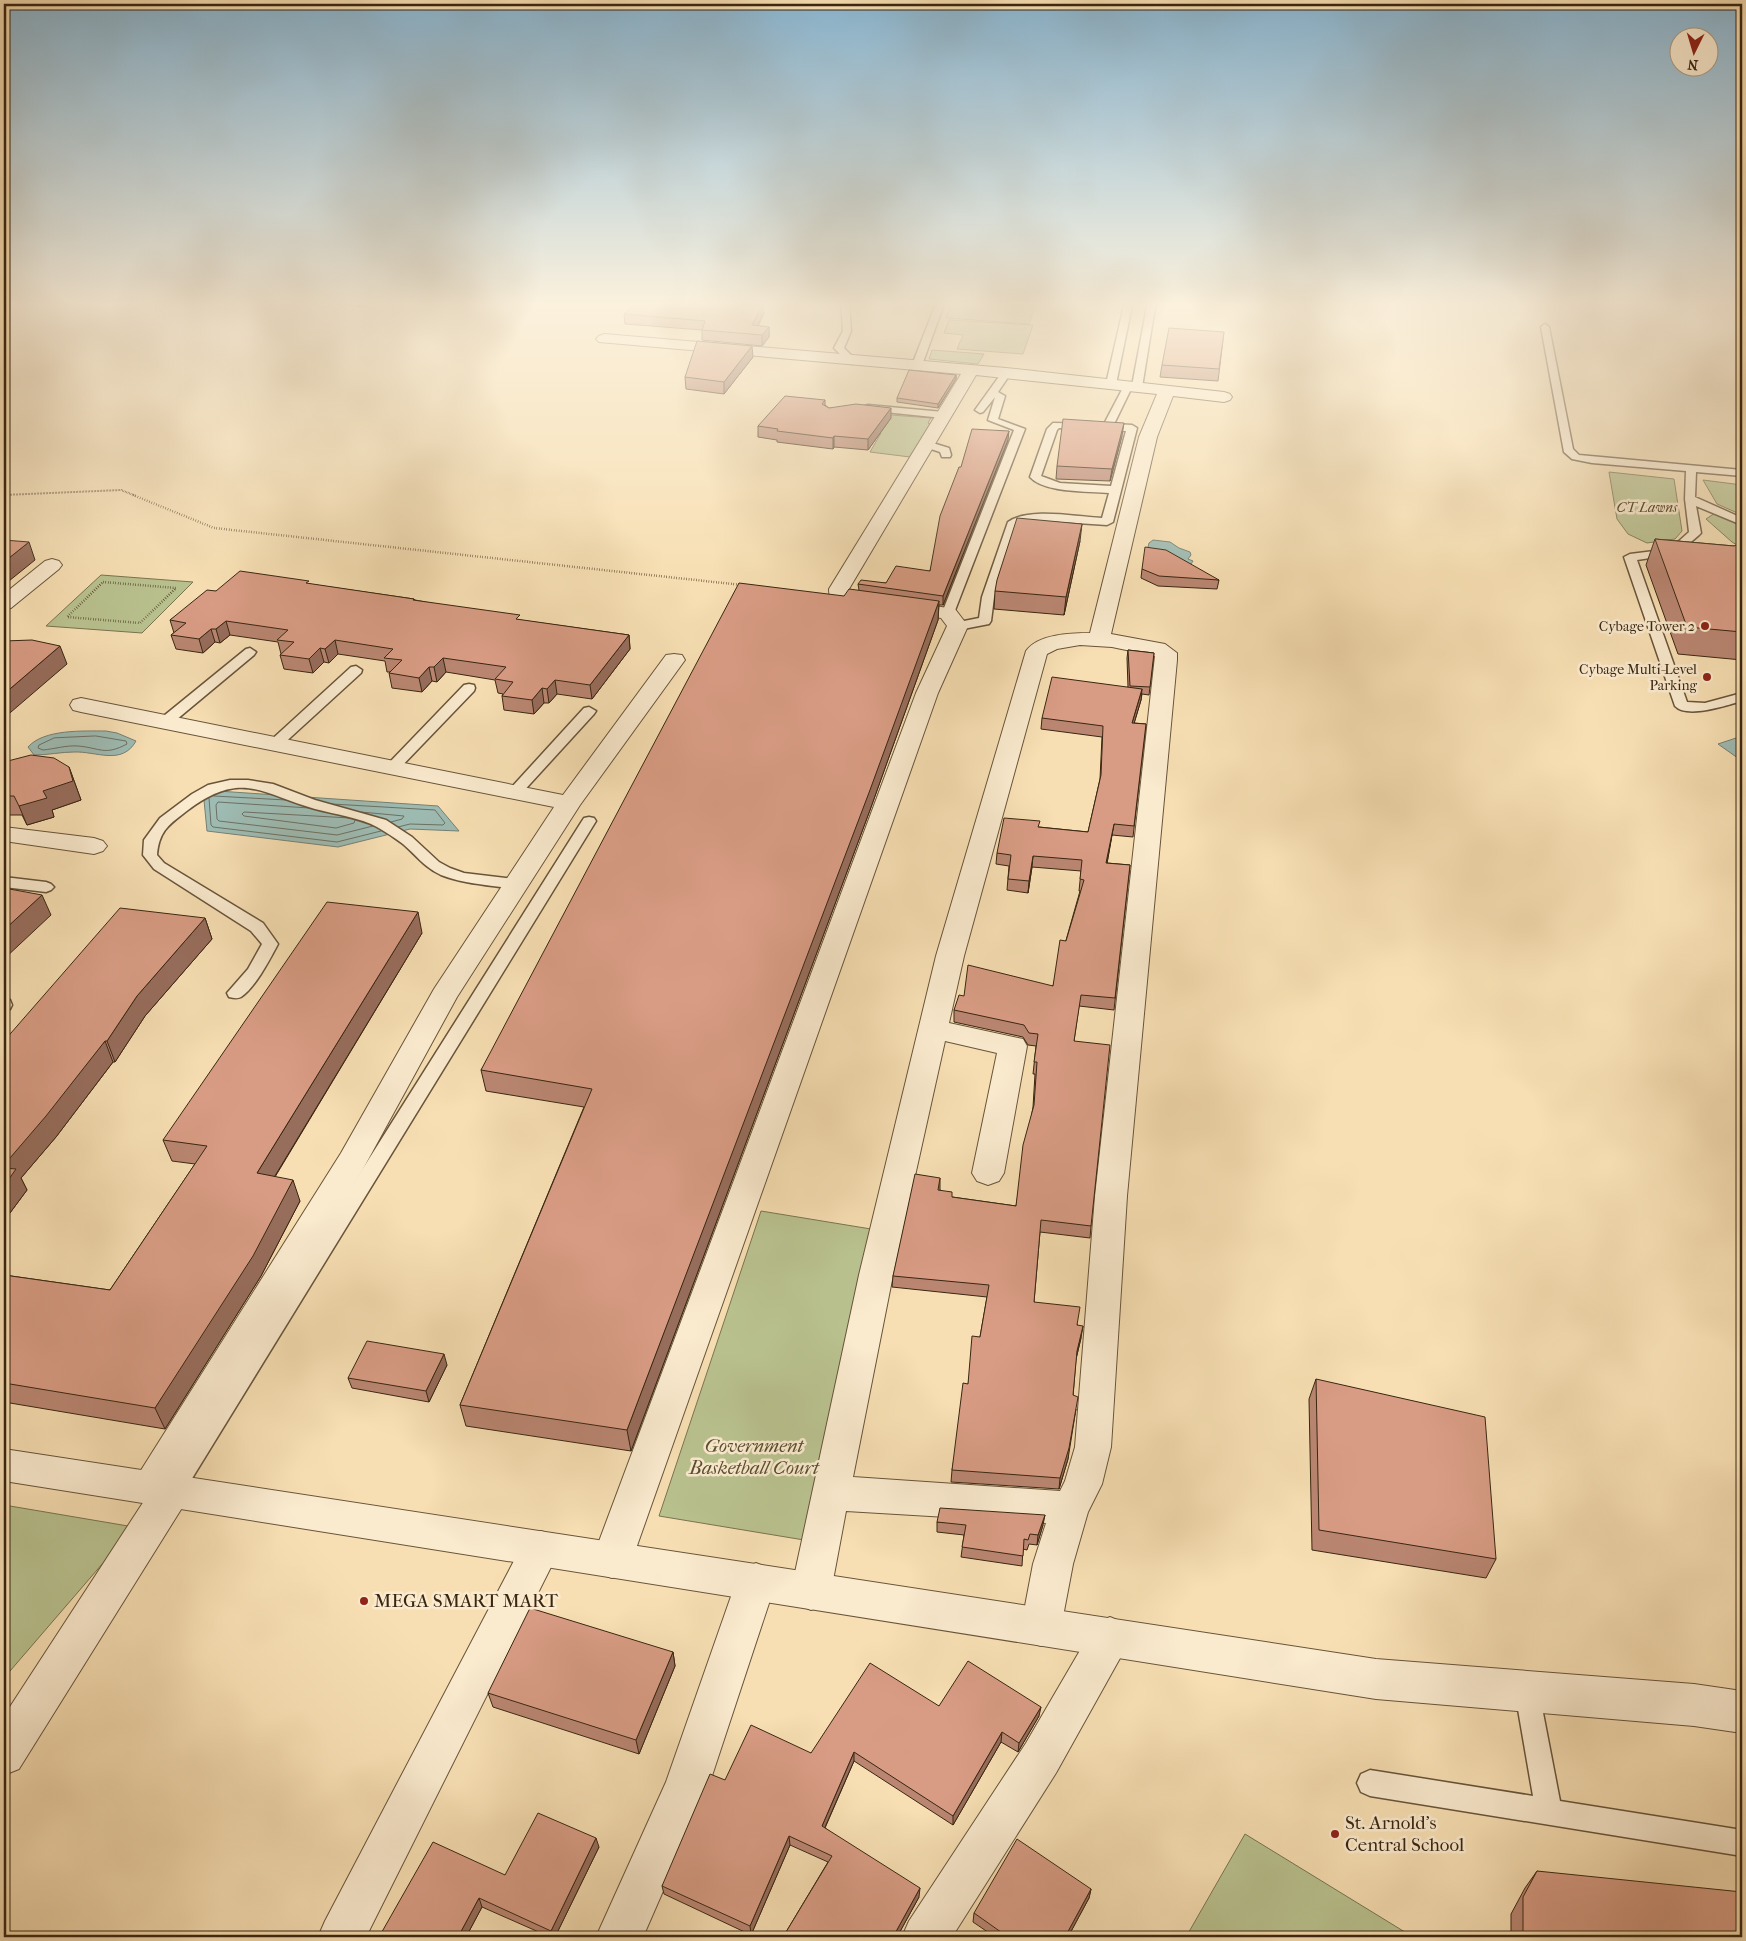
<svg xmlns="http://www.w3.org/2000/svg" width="1746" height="1941" font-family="'IM FELL French Canon',serif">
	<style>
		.green { fill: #b9c28f; stroke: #797450 }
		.water { fill: #9ebcb4; stroke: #768073 }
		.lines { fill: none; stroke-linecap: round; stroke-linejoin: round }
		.shore { stroke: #6c7162; stroke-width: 1 }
		.service-casing { stroke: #68543a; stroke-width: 3 }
		.minor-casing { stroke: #68543a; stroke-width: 2 }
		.tertiary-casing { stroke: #68543a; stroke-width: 2 }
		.path-far1 { stroke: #392611; stroke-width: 2; stroke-dasharray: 0.5 1; stroke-linecap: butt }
		.path { stroke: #392611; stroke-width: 2.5; stroke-dasharray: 0.5 2; stroke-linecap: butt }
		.service { fill: #faeace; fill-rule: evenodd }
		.minor { fill: #faeace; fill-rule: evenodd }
		.tertiary { fill: #faeace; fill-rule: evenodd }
		.wall { fill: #ba8672; stroke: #392611 }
		.shaded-wall { fill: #976d5c; stroke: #392611 }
		.building { fill: #d89c84; stroke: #392611 }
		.poi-dot { fill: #8f2418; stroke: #faeace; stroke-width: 2 }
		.labels { text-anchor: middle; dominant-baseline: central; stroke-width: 5; stroke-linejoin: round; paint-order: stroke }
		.far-park-label { font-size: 14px; font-style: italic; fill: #594d30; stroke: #faeace }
		.far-poi-label { font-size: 14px; fill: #392611; stroke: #faeace; text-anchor: end }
		.near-park-label { font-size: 19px; font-style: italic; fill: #594d30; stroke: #faeace }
		.near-poi-label { font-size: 19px; fill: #392611; stroke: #faeace; text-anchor: start }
	</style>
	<rect width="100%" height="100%" fill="#f7dfb3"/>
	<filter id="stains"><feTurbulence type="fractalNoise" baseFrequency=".004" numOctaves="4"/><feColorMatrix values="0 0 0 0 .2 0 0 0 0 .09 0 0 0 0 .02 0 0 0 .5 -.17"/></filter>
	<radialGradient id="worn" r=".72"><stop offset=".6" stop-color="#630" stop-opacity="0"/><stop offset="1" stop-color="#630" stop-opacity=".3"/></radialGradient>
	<path class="green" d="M952,301l84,4 -7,19 -83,-6z
		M949,320l84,5 -10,29 -66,-5 6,-14 -19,-2z
		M932,350l52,4 -6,10 -49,-5z
		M891,415l40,3 -3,5 2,1 -20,33 -40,-5 11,-19 -3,-1z
		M1609,472l65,7 8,52 -7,8 -28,4 -19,-9 -11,-15z
		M1703,480l39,5v30l-25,-11z
		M1715,513l27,13v22l-10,-6 -26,-23z
		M101,575l92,7 -51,51 -96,-7z
		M761,1211l110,18 -61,312 -151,-25z
		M4,1505l130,22 -130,151z
		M1245,1834l168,103h-227z"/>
	<path class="water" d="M1153,540l17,2 9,6 11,4 1,3 -3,4 5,2 -2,3 -9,1 -34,-18 1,-4z
		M106,731l11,2 19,8c-14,25 -40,10 -62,11 -13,0 -26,3 -40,3l-6,-8c16,-18 55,-16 78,-16z
		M1742,736v25l-24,-17z
		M203,790l235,16 21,25 -49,-2 -72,18 -131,-16z"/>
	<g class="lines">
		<path class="shore" d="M96,736l30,5 1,3c-23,12 -26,4 -49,2 -11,-1 -24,3 -35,4l-5,-2 1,-3 15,-7z
			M214,796l72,4
			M209,798l2,27 2,2 124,15 44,-11
			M332,804l103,6 10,13 -2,2 -33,-1 -12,3
			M309,808l-91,-6 -2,3 1,14 2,2 118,14 36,-9
			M361,812l43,4 -2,3 -11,3
			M350,818l-106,-6 -2,2 2,2 92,12 18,-5 1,-3"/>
		<defs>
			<path id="service" d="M841,301h8l2,30 -7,17 13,13 -5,3 -3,-1 -15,-15 9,-17z
				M937,301h8l-23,64 -5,3 -3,-1 -2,-2z
				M1125,301h8l-17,83 -5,3 -5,-3z
				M1148,301h8l-14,86 -5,3 -5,-3 -18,37 18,1 5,3 -24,94 -6,3 -76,-5 -9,2 -5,4 -23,71 -3,24 -2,3 -31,6 -4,-1 -2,-3 2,-3 25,-5 3,-21 26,-75c21,-15 69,-5 94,-4l7,-25c-21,-2 -65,0 -79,-16l17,-48 6,-6 51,1 21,-40 3,-1 4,3zM1059,428l67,3 -15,55 -51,-3 -19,-7 16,-46z
				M1545,324l4,3 24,122 6,6 163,15v6l-46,-4 -1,25 47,21v7l-46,-19 5,27 -2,2 -22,19 -40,6 50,142 18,1 37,-10v8c-15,4 -55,18 -67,5l-51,-149 6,-3 40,-5 19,-17 -4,-33 1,-28 -94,-8 -20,-4 -8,-7 -23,-125z
				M1006,370l5,3 -13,19 7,4 -7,23 27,10 -71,184 -6,4 -6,-4 72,-183 -26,-10 7,-23 -12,15 -3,1 -5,-3 28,-39z
				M868,405l75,7 5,3 -5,3 -78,-8v-4z
				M926,441l23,7 2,7 -1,2h-8l-2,-5 -18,-6v-4z
				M250,648l6,4 -2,3 -84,70h-10l-2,-3 2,-3 86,-70z
				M356,666l6,4 -1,3 -81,74h-10l-2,-3 2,-3 81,-74z
				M469,684l5,1 1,3 -1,3 -77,80h-10l-2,-3 2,-3 77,-80z
				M589,707l7,4 -2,3 -74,81h-10l-2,-3 2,-3 74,-81z
				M230,780h18l25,4 42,16 71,20 26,17 27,25 11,6 14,5 51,6 5,2 3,3 -3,3 -5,2c-25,-4 -51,-5 -74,-14 -16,-7 -26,-21 -38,-31 -8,-6 -17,-12 -26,-17 -16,-9 -43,-13 -62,-18 -55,-16 -73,-39 -127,1 -18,14 -29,20 -31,45l7,8 99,60 15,21c-8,15 -23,44 -37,53 -4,2 -8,1 -12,0l-2,-4 21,-24 14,-25 -11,-13 -97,-62 -11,-14 1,-15 16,-22 32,-24 16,-9z
				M589,817l5,1 2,3 -416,677 -8,3 -8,-3 -3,-7 3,-7 418,-663 2,-3z
				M4,877l42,5 5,2 3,3 -3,3 -5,2 -42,-5z
				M4,998l6,2 2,5 -2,4 -6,2z
				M1527,1680l9,3 3,9 21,109 182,29v26l-372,-60 -9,-4 -4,-9 4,-9 9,-4 163,26 -18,-104 3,-9z"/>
			<path id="minor" d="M604,334l402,34 218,24 6,2 2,3 -2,3 -6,2 -51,-6 -16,41 -46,197 54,10 12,9v7l-50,536 -16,251 -9,37 -14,28 -15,52 -12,63 -6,14 -14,5 -14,-5 -6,-14 12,-63 13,-41 -200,-12 -15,80 -6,13 -14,6 -14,-6 -6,-13 68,-316 77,-319 90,-305c12,-17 45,-18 64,-18l49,-196 18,-43 -181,-19 -127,214v4l3,1 103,15 13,17 -30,67 -306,867 -6,13 -14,5 -14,-5 -6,-13 324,-867 31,-67 -6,-8 -100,-14c-9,-4 -12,-5 -12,-15l132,-215 -362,-32 -3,-3 3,-3zM1080,645l32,2 43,9 -60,540 -20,251 -10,34 -5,10 -207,-14 40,-202 52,-234 52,12 -25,120 5,8 11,4 11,-4 5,-8 23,-127 -4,-7 -74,-16 15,-67 83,-302 10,-5z
				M52,559l7,2 3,4 -3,4 -48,39 -7,2v-16l41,-33z
				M674,654l8,1 3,5 -105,145 -123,192 -94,172 -185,307 7,3 6,12 -6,12 -166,266 -15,6v-59l140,-215 -6,-2 -6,-12 6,-12 203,-322 93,-164 120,-182 -473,-95 -8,-2 -3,-5 3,-5 8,-2 482,97 103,-140z
				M4,827l90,11 9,3 4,5 -4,5 -9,3 -90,-13z
				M541,1531l14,5 5,13 -194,388h-48l7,-16 202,-385z
				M756,1563l14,6 6,13 -68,206 -65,149h-47l70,-155 70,-200 6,-13z
				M1110,1617l14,6 6,14 -6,14 -68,122 -104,164h-50l7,-16 117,-178 70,-120z"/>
			<path id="tertiary" d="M4,1449l1372,210 318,25 48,7v42l-48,-7 -318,-27 -1372,-218z"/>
		</defs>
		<use href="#service" class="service-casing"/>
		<use href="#minor" class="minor-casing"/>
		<use href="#tertiary" class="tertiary-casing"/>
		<path class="path-far1" d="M4,495l117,-5 15,6"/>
		<path class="path" d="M4,495h5
			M133,495l81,33 528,57
			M103,582l73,6 -36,35 -73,-6z"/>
		<use href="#service" class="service"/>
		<use href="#minor" class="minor"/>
		<use href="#tertiary" class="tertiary"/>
	</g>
	<path class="wall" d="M302,301h69l-9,6z
		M901,301h16l-1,1z
		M764,313l-6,13 11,1v10l-7,9 -60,-6v-10l-77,-6 -1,-10z
		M1224,332l-6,49 -58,-4 2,-12z
		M753,357l-29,37 -38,-5 -1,-12z
		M956,375v4l-18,29 -41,-6v-4z
		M825,400v5l4,3 62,10 -23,32 -34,-3 -1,2 -56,-7v-2l-19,-3v-11z
		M1122,436l-12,45 -54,-2 1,-13z
		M1008,440l-65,165h-4l-1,15 -68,190 -239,641 -165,-25 -6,-21 124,-298 -98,-16 -5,-21 363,-474 15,-6 -1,-6 28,-1 44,-12 31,-104z
		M1655,539l79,7 8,-3v117l-64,-6 -32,-89z
		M1080,541l-16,74 -70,-6 1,-18z
		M1142,569l77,11 -2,9 -59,-3 -17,-8z
		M309,584l105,15 1,1 105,20 109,15 1,14 -38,50 -35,-5 -8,9h-5l-10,11 -30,-4 -2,-14 1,-2 -5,-1 -3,-13 -49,-8 -9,10 -5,-1 -10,11 -30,-4 -3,-15 1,-1h-3l-2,-11 -47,-7 -9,9 -5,-1 -11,11 -29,-4 -4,-14 1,-1 -3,-12 -48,-7 -10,8 -5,-1 -12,11 -27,-4 -5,-14 3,-2 -4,-13 46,-29z
		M1128,650l26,3 -5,42 -7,-1 -1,6 -7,23 12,1 -13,113 -21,-2 -5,28 23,2 -16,145 -35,-4 -5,35 17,185 -1,12 -50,-6 -6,70 44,23 3,13 -5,21 -8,100 -9,30 -108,-7 1,-12 16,-86 12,-47 7,-40 -95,-10 1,-11 47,-98v12l12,7 64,9 17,-99 2,-33h-2l3,-28 -8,-1 -5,-8 -69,-15v-12l10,-14 89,-10 27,-95h-1l2,-20 -49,-4 -4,26 -21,-3 2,-24 -13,-2 1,-11 42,-26 49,5 12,-53 2,-42 -61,-8 1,-11 86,-31 -1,-29z
		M4,762l65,5 12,33 -29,10 2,7 -27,8 -5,-10h-18z
		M205,918l7,21 -67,77 -30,46h-2l-57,75 -35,41 6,12 -23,31v-180z
		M422,933l-147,244 25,24 -39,75 -96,153 -161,-27v-127l106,15 85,-126 -23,-3 -9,-21z
		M447,1365l-18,37 -77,-14 -4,-10z
		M1316,1379l180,180 -10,19 -174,-28 -3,-151z
		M937,1522l106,3 -6,20 -8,-1 -2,6 -4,-1 -1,17 -61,-9 3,-22 -27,-3z
		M673,1652l2,14 -36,88 -146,-47 -5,-14z
		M939,1706l100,10 -21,36 -17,-10 -48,83 -99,-64 -29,67 94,69 -22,40h-114l45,-75 -38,-17 -39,90 -87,-41 -2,-8 63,-106 86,-27z
		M599,1847l-44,90h-5l-68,-30 -16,30h-87l126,-62z
		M1537,1871l205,66h-231v-23l14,-26z
		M1091,1889l-2,9 -21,39h-73l-22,-15 1,-9z"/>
	<path class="shaded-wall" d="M360,301h11l-9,6z
		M763,304l1,9 -11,22 -1,-10z
		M769,327v10l-7,9v-11z
		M752,346l1,11 -29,37v-12z
		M956,375v4l-18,29v-4z
		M891,408v10l-23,32v-11z
		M1124,423l-2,13 -12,45 2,-12z
		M1009,431l-1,9 -65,165v-9z
		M834,436v11l-1,2v-11z
		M1082,524l-2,17 -16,74 2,-18z
		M29,542l6,18 -31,25v-23z
		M939,601l-1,19 -68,190 -239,641 -4,-21z
		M226,621l4,14 -10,8 -4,-14z
		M211,629l4,13 -12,11 -4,-14z
		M629,635l1,14 -38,50 -2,-14z
		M335,640l3,14 -9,9 -4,-14z
		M60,646l7,18 -63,54v-24z
		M320,648l4,14 -11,11 -4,-14z
		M443,658l3,14 -9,10 -3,-15z
		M429,667l3,14 -10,11 -3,-14z
		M555,680l2,14 -8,9 -2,-14z
		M542,688l2,15 -10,11 -2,-14z
		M1142,689l-1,11 -10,34 1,-11z
		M69,767l12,33 -29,10 2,7 -27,8 -8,-19 24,-15z
		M1114,824l-2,11 -7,40 1,-12z
		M1033,856l-1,11 -4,26 1,-12z
		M42,895l9,20 -47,44v-29z
		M418,912l4,21 -158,261 -7,-21z
		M205,918l7,21 -67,77 -30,46 -8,-21 30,-45z
		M105,1041l8,21 -57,75 -35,41 6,12 -23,31v-56z
		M293,1180l7,21 -39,75 -96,153 -10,-21z
		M1083,1326l-2,12 -6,25 2,-12z
		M444,1354l3,11 -18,37 -3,-11z
		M1076,1409l-8,50 -9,30 1,-11z
		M1045,1515l-2,10 -6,20 1,-10z
		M673,1652l2,14 -36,88 -3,-14z
		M1041,1707l-2,9 -21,36 1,-9z
		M1002,1732l-1,10 -48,83v-9z
		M854,1752v9l-32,73v-8z
		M789,1836l1,9 -39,90 -1,-9z
		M596,1838l3,9 -44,90h-2l-2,-6z
		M920,1888l-1,9 -22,40h-4z
		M1091,1889l-2,9 -21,39h-3z
		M479,1898l3,9 -16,30h-8z"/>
	<path class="building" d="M639,301h95l29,3 -11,21 17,2 -7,8 -60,-5 3,-9 -81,-7z
		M1169,328l55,4 -5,37 -57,-4z
		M697,341l55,5 -28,36 -39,-5z
		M909,370l47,5 -18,29 -41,-6z
		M785,396l40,4 -3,4 7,4 27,-4 35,4 -23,31 -34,-3 -1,2 -56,-7 1,-2 -20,-3z
		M1063,419l61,4 -12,46 -55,-3z
		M972,429l37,2 -66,165 -85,-12 3,-4 25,3 10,-17 34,5 10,-55 19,-49h2z
		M1017,518l65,6 -16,73 -71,-6 2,-11z
		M1655,539l79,7 8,-3v89l-55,-5z
		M4,540l25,2 -25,20z
		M1145,547l21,3 53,30 -60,-4 -17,-7z
		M240,571l69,10 -3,2 108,16 -1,1 107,15 -4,4 113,16 -39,50 -35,-5 -8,9 -5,-1 -10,12 -30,-4 11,-14 -18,-3 11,-12 -63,-9 -9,9h-5l-10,11 -30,-5 13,-13 -18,-2 9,-9 -58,-9 -10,9 -5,-1 -11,11 -29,-4 14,-13 -17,-2 11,-10 -62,-9 -10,8h-5l-12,10 -28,-4 15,-12 -16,-3 37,-30 9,1z
		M739,583l105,13 5,-7 90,12 -69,189 -243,640 -167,-25 132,-316 -111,-19z
		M32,640l28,6 -56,48v-53z
		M1128,650l26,3 -4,34 -20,-1z
		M1052,677l90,12 -10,34 14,1 -12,102 -20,-2 -8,39 24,2 -15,133 -34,-3 -7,46 36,4 -19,181 -50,-6 -7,82 46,5 -3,18 6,1 -6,25 -4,44 5,2 -9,51 -9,30 -108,-8 11,-87 5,1 4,-48 8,1 9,-52 -96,-9 22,-102 25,4 -2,12 14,2v5l64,9 7,-61 11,-40 3,-43h-3l4,-28 -9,-1 -5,-8 -70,-15 5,-15 5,1 4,-31 85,21 7,-46 6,1 18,-61 -4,-1 2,-19 -49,-4 -4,25 -21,-2 3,-24 -14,-2 7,-35 36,3 -2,6 50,5 13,-57 2,-49 -61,-8z
		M31,755l23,3 15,9 4,14 -30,10 4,7 -28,8 -5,-10h-10v-34z
		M4,888l38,7 -38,35z
		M327,902l91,10 -161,261 36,7 -40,76 -98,152 -151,-25v-108l106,15 97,-144 -44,-6z
		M120,908l85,10 -68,78 -30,45h-2l-59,75 -42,49v-124z
		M4,1168l12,1 -12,17z
		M367,1341l77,13 -18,37 -78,-13z
		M1316,1379l169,38 11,142 -177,-29z
		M940,1508l105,7 -7,20 -8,-1 -2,6 -4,-1 -1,17 -61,-9 4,-22 -29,-3z
		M530,1608l143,44 -37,88 -148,-47z
		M968,1661l73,46 -22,36 -17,-11 -49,84 -99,-64 -32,74 98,62 -27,49h-110l49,-81 -43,-20 -39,90 -88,-40 48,-112 15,6 26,-55 60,28 59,-90 69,43z
		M538,1813l58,25 -45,93 -72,-33 -21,39h-79l54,-95 72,33z
		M1017,1839l74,50 -26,48h-57l-34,-24z
		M1537,1871l205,21v45h-219v-40z"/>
	<linearGradient id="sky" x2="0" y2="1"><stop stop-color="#8ab7d3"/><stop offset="0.53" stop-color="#fbf1dd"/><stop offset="1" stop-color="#fbf1dd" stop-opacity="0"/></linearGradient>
	<rect width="1746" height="573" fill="url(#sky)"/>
	<g class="poi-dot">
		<circle cx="1705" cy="626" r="5"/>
		<circle cx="1707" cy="677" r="5"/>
		<circle cx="364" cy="1601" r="5"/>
		<circle cx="1335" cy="1834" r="5"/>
	</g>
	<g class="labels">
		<g class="far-park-label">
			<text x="1647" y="507">CT Lawns</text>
		</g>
		<g class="far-poi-label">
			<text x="1695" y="626">Cybage Tower 2</text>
			<text x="1697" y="669">Cybage Multi-Level<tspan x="1697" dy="16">Parking</tspan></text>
		</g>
		<g class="near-park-label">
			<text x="754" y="1446">Government<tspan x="754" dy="22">Basketball Court</tspan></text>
		</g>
		<g class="near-poi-label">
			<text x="374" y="1601">MEGA SMART MART</text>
			<text x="1345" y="1823">St. Arnold's<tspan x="1345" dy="22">Central School</tspan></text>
		</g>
	</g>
	<rect width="1746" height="1941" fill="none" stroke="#f7dfb3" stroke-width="20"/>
	<rect x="5" y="5" width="1736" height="1931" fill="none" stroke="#392611" stroke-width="2.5"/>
	<rect x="10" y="10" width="1726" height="1921" fill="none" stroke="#392611"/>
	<g transform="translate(1694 52) rotate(185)"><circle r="24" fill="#faeace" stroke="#ad9c82"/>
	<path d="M0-4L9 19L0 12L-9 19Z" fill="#8f2418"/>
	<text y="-8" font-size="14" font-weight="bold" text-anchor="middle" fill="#392611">N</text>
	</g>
	<rect width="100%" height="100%" filter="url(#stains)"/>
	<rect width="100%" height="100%" fill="url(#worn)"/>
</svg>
